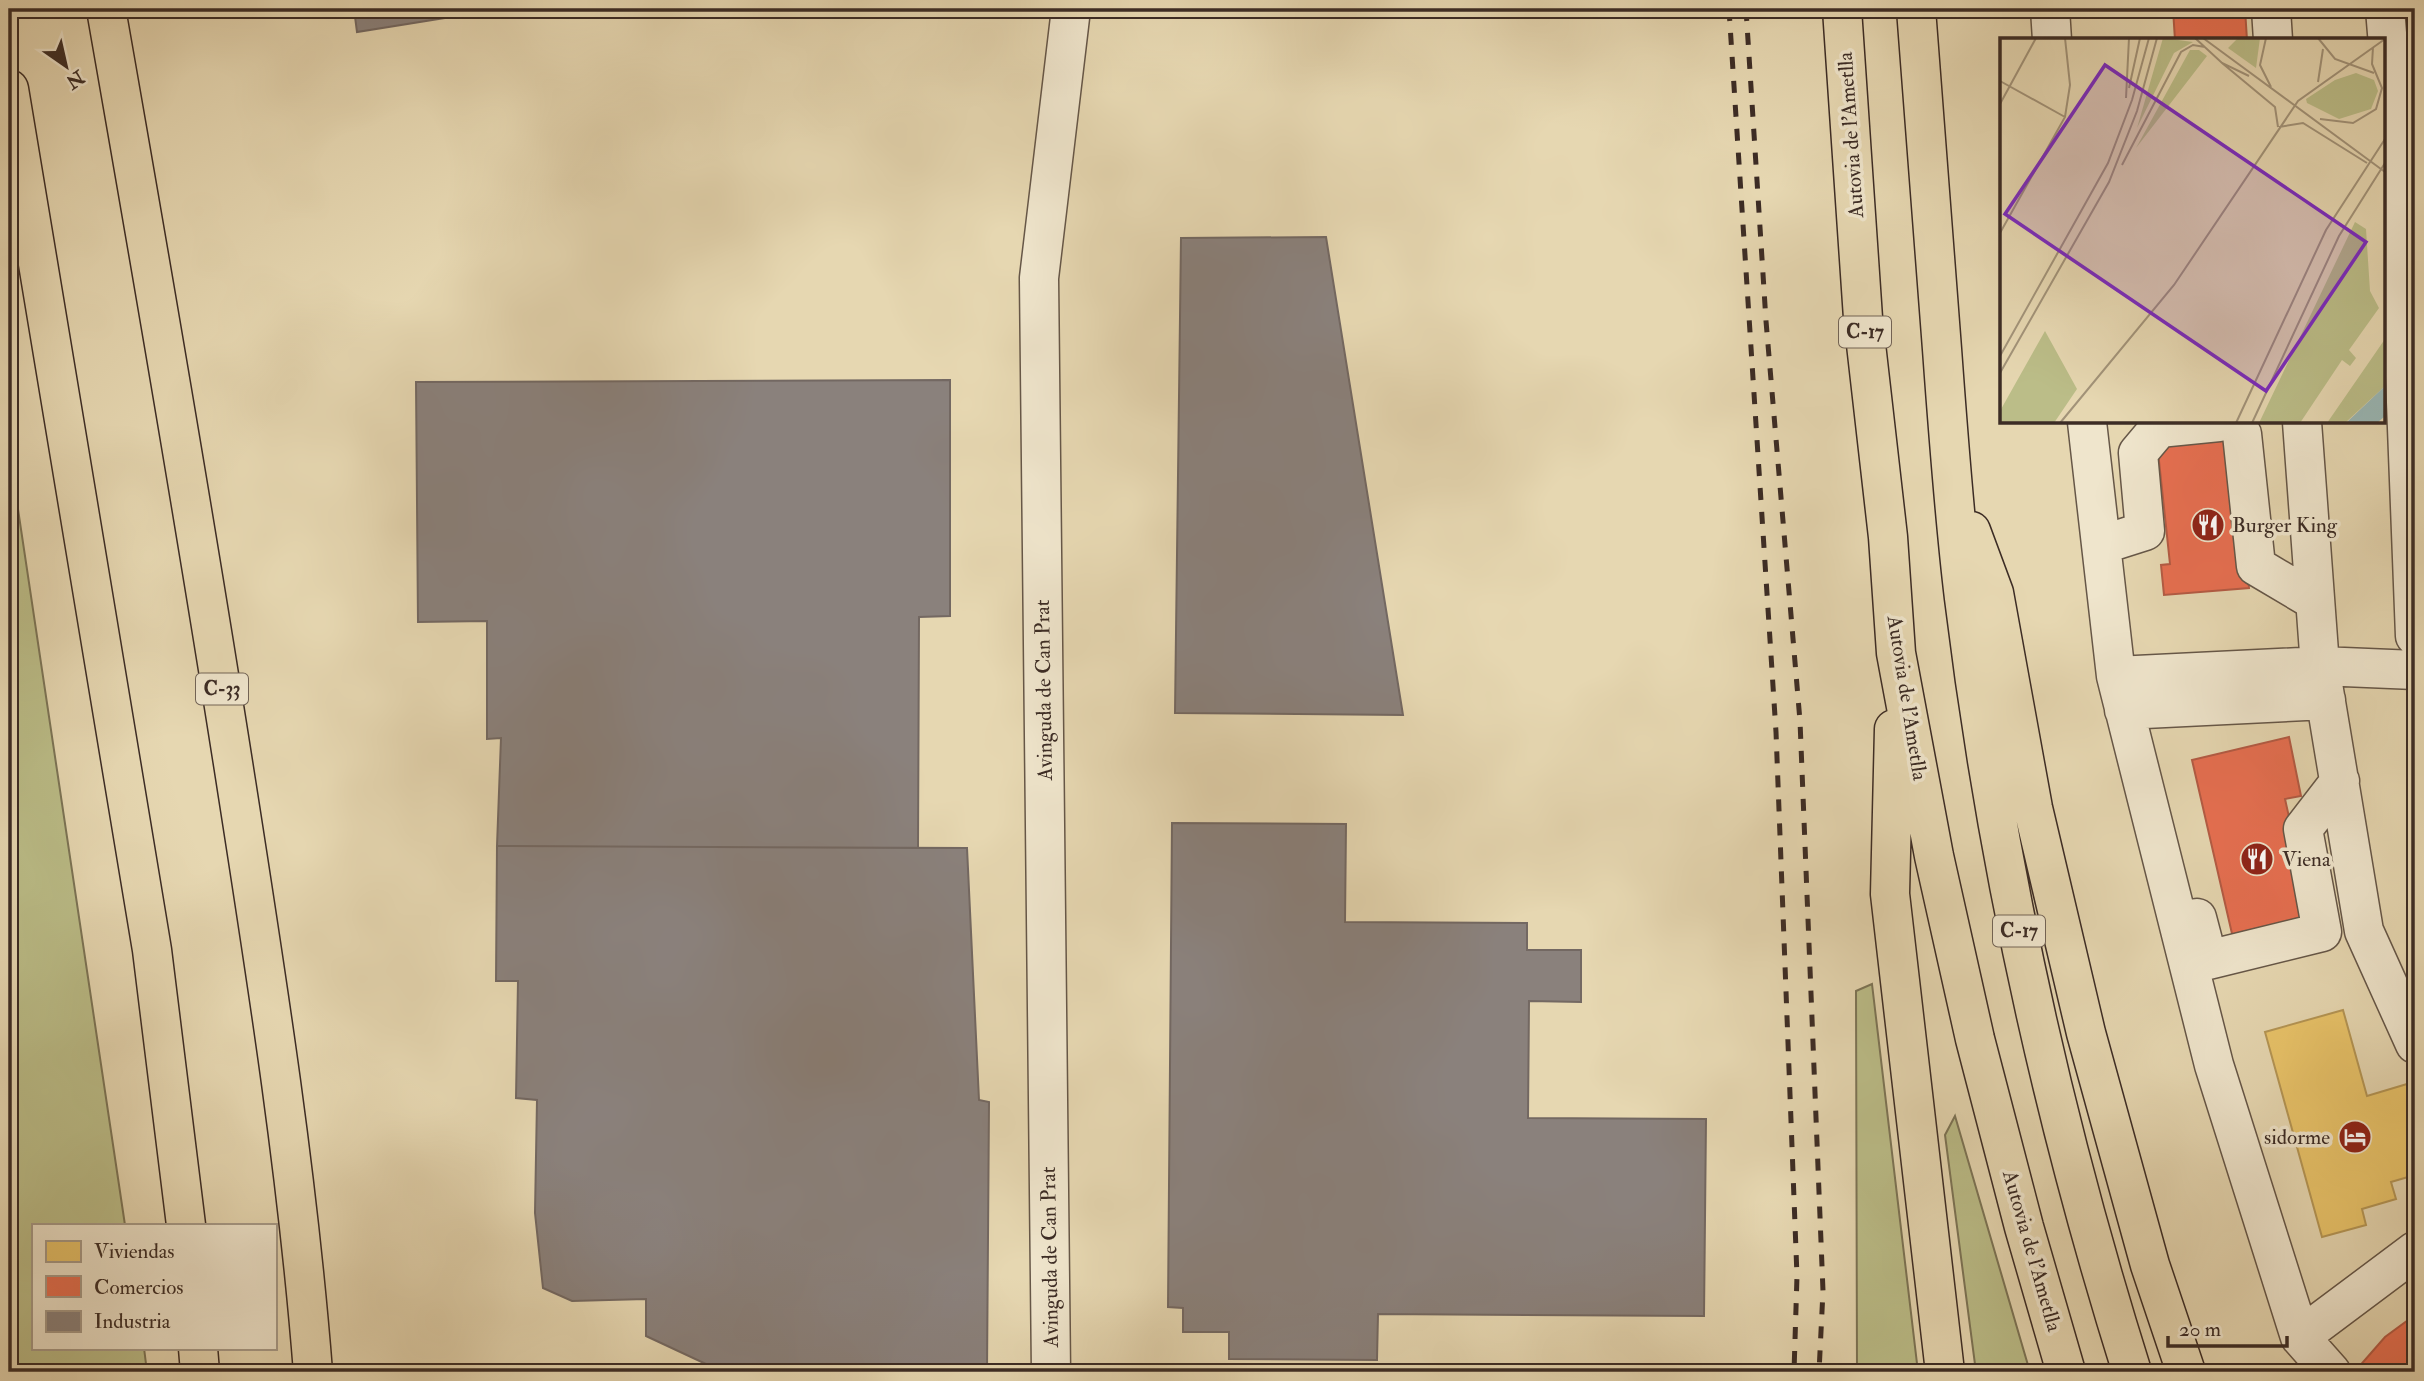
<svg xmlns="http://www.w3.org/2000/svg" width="2424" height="1381" font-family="'IM FELL Double Pica',serif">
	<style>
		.green { fill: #bbbd88; stroke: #7c7456; stroke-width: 2 }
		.homes { fill: #e9c46a; stroke: #b59655; stroke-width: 2 }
		.shops { fill: #e76f51; stroke: #b45b44; stroke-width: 2 }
		.industry { fill: #8a817c; stroke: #736862; stroke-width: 2 }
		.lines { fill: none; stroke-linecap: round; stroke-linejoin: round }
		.minor-casing { stroke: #665748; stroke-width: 41 }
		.highway-casing { stroke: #3c2c25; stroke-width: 41 }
		.path { stroke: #3c2c25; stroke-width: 4.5; stroke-dasharray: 2 3.5; stroke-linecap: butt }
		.minor { stroke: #efe5cc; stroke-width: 38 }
		.highway { stroke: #e6d7b1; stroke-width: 38 }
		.rail { stroke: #3c2c25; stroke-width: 5; stroke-dasharray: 12 12; stroke-linecap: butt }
		.labels { text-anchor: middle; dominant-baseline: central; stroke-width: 7; stroke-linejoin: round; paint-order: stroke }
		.shield { fill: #efe5cc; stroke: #726457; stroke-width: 2 }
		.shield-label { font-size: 19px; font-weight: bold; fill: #3c2c25 }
		.street-label { font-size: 21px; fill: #3c2c25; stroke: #efe5cc }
		.poi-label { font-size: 21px; fill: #3c2c25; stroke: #efe5cc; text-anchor: start }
		.inset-road { fill: none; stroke: #a29379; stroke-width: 2 }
		.view { fill: #7b2cbf; fill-opacity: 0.15; stroke: #7b2cbf; stroke-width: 3.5 }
		.inset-edge { fill: none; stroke: #3c2c25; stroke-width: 3.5 }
	</style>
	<rect width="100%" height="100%" fill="#e6d7b1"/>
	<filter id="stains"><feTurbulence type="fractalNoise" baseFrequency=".00286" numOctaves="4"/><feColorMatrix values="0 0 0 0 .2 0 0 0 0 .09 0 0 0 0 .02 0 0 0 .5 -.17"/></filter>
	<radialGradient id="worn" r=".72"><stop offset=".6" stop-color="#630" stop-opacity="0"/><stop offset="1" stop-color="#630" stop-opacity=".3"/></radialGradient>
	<path class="green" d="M9,449l116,776h-92v123h111l3,24h-138z
		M1872,984l46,388h-61l-1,-381z
		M1955,1116l75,256h-54l-31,-237z"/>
	<path class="homes" d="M2343,1010l24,86 40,-12 8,15v76l-24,7 5,17 -34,10 4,16 -44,12 -57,-205z"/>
	<path class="shops" d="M2173,9h72l2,31h-72z
		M2233,435l16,153 -85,7 -3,-30 9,-1 -13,-122z
		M2289,737l12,59 -16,3 27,121 -79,18 -41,-178z
		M2415,1315v57h-55l-3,-3 28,-32z"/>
	<path class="industry" d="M354,9h147l-144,23z
		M1326,237l77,478 -228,-2 6,-475z
		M950,380v236l-31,1 -1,231 -421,-2 4,-108 -14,1v-118l-69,1 -2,-240z
		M1172,823l174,1 -1,98 182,1v27h54v52l-52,-1 -1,117 178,1 -2,197 -326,-2 -1,46 -148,-1v-27h-46v-24l-15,-1z
		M497,846l470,2 12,252 10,2 -2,270h-264l-77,-36v-37l-74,2 -29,-13 -8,-75 2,-113 -21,-2 2,-117h-22z"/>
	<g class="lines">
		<defs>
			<path id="minor" d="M2050,9l2,31
				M2271,9l2,31
				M2385,9l11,133 19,494
				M2087,422l29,254 98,389 86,272 115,-86
				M2234,422l8,12 14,132 59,35
				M2302,422l18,244 44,265 51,113
				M2101,545l44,-14 -7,-78 21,-25 60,-6
				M2116,676l204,-10 95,4
				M2124,710l202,-10
				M2197,918l11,42 114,-28 -19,-103 37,-48
				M2300,1337l31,35
				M1051,1372l-12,-1094 32,-269"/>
			<path id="highway" d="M106,9c46,262 91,523 132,786 30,192 60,384 75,577
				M1842,9l21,309 25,219 8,116 38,203 41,183 49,188 42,145
				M1916,9c8,113 17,226 26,340 6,83 12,166 22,249 32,262 89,523 168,774
				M9,89l143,861 34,275
				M1971,531l23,62 39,215 53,225 64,232 36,107
				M1894,729l-4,165 55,478
				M198,1348l2,24"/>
		</defs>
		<use href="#minor" class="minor-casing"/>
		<use href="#highway" class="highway-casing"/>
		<path class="path" d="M9,1369l3,3"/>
		<use href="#minor" class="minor"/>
		<use href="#highway" class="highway"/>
		<path class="rail" d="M1729,9l47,723 21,544 -3,96
			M1746,9l20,312 34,400 23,570 -4,81"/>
	</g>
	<defs>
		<symbol id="restaurant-disc" viewBox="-11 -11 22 22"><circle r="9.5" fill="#8f2418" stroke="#efe5cc"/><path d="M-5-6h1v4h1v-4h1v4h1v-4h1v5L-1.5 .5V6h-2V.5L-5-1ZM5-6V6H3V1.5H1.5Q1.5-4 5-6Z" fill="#fff"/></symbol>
		<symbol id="hotel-disc" viewBox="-11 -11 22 22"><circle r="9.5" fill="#8f2418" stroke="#efe5cc"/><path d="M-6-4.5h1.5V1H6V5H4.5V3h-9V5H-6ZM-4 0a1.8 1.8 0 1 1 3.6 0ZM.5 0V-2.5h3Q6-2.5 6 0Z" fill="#fff"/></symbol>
	</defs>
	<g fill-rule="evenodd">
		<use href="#restaurant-disc" x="2189" y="506" width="38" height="38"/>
		<use href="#restaurant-disc" x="2238" y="840" width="38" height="38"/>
		<use href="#hotel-disc" x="2336" y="1118" width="38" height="38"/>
	</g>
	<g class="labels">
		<g class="shield">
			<rect x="1839" y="316.5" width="52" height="31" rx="5"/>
			<rect x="196" y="673.5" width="52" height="31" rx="5"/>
			<rect x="1993" y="915.5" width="52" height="31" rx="5"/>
		</g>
		<g class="shield-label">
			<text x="1865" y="332">C-17</text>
			<text x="222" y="689">C-33</text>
			<text x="2019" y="931">C-17</text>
		</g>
		<g class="street-label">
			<text transform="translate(1851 135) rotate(-94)">Autovia de l'Ametlla</text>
			<text transform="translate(1044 690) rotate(-91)">Avinguda de Can Prat</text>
			<text transform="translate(1907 698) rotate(81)">Autovia de l'Ametlla</text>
			<text transform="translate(2032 1251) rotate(74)">Autovia de l'Ametlla</text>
			<text transform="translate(1050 1257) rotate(-91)">Avinguda de Can Prat</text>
		</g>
		<g class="poi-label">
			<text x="2232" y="525">Burger King</text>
			<text x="2282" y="859">Viena</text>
			<text x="2330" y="1137" text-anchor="end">sidorme</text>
		</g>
	</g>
	<g transform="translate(2000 38)">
		<rect width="385" height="385" fill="#e6d7b1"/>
		<path d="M163,0l30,4 -19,11 -37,75zM238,0h22l-4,30 -28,-20zM190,12h9l8,6 -71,92zM356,35l18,7 4,11 -7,18 -32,10 -32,-16 -1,-4 29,-19zM355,184l11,7 4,62 9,17 -30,42 7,8 -6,8 -8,-6 -42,63h-41zM45,293l32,58 -23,34h-54v-12zM385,301v47l-40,37h-18z" fill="#bbbd88"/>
		<path d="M385,348l-1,31 -7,6h-31z" fill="#99b7b5"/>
		<path class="inset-road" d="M195,0l27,25 27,13M203,0l182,134M266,0l-6,27 11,22M318,0l17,21 39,14M222,25l53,44 3,20M0,43l65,36M318,44l5,-33M129,50l11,-50M126,60l3,-60M0,66l36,-66M320,81l33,4 23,-14 6,-21 -10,-24 1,-17M279,89l24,-4 64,40M122,127l59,-113 12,-7 12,2M0,195l65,-116 5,-32 -5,-47M0,318l108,-193 24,-63 17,-62M0,335l109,-191 28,-71 20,-73M60,385l114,-138 124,-184 87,-62M236,385l90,-193 59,-91M252,385l87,-187 46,-73"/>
		<path class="view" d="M105,27l261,177 -100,149 -261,-177z"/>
		<rect width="385" height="385" class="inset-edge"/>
	</g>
	<rect width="2424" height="1381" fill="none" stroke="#e6d7b1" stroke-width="35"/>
	<rect x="10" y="10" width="2403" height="1360" fill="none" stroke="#3c2c25" stroke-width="3.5"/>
	<rect x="18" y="18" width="2389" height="1346" fill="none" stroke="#3c2c25" stroke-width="2"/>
	<rect x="32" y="1224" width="245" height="126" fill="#efe5cc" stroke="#a79b89" stroke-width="2"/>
	<rect x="46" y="1241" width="35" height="21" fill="#e9c46a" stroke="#a79b89" stroke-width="2"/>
	<text x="94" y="1258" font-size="21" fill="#3c2c25">Viviendas</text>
	<rect x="46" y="1276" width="35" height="21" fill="#e76f51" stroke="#a79b89" stroke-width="2"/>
	<text x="94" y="1294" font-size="21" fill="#3c2c25">Comercios</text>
	<rect x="46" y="1311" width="35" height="21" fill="#8a817c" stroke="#a79b89" stroke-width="2"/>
	<text x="94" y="1328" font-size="21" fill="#3c2c25">Industria</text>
	<g transform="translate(66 66) rotate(146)" stroke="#efe5cc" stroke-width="5" paint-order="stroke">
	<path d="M0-5L12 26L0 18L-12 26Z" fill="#3c2c25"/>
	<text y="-10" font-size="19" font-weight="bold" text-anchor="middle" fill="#3c2c25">N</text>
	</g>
	<path d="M2168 1336v10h119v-10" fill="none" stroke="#3c2c25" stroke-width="3.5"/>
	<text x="2179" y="1336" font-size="21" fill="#3c2c25" stroke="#efe5cc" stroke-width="5" paint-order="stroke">20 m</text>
	<rect width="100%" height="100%" filter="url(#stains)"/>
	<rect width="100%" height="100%" fill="url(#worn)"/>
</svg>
